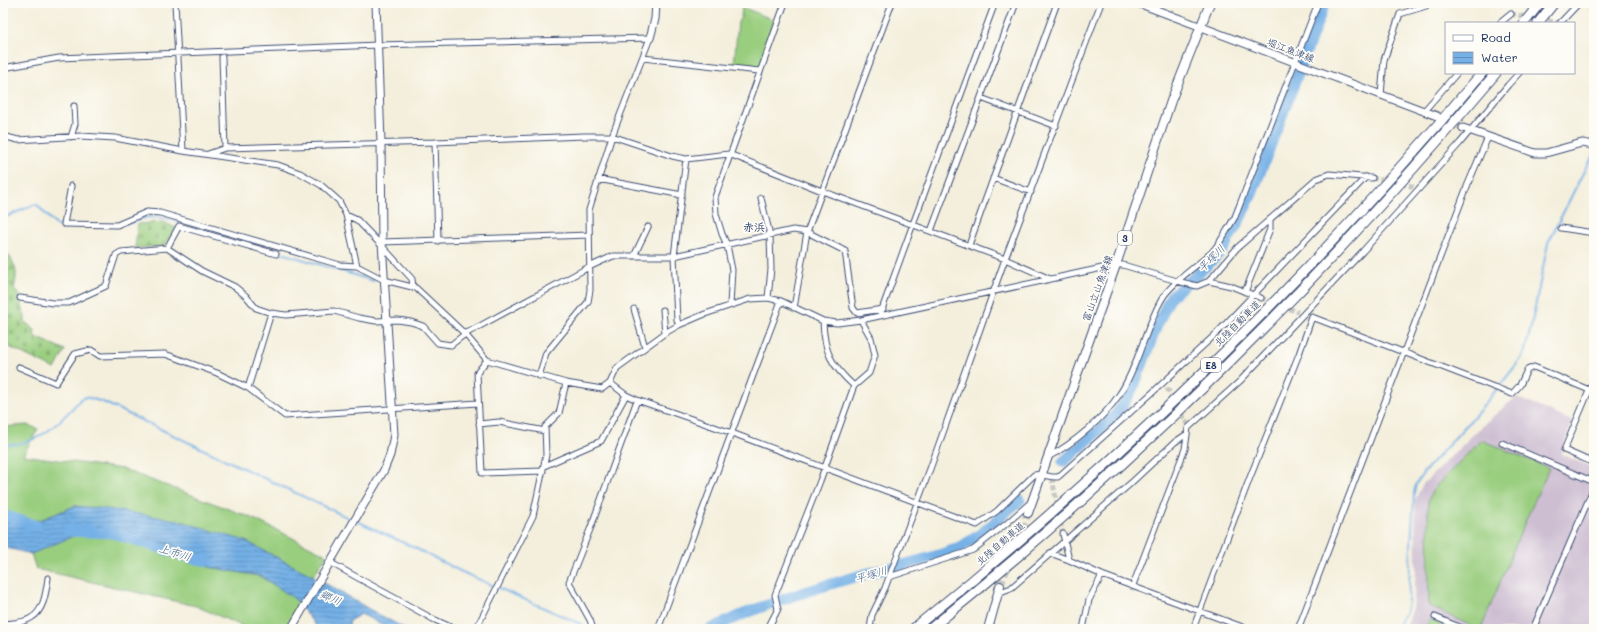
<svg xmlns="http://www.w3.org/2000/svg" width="1597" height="632" font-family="Mali,'Klee One',sans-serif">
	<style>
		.industrial { fill: #cdbed2 }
		.grass { fill: #9ace7f; stroke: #5a7e6e }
		.cemetery { fill: url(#cemetery-stones); stroke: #5a7e6e }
		.water { fill: url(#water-rules); stroke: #4870a2 }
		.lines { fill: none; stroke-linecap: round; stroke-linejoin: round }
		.stream { stroke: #75b0e6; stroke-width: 2 }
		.river { stroke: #75b0e6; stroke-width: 11 }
		.street-tunnel { stroke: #c9c9c3; stroke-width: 5; stroke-dasharray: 5 2.5; stroke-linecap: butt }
		.secondary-tunnel { stroke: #c9c9c3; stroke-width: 7; stroke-dasharray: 7 3.5; stroke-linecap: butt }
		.primary-tunnel { stroke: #c9c9c3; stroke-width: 8; stroke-dasharray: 8 4; stroke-linecap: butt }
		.street-casing { stroke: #3c4c71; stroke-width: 7 }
		.secondary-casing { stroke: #3c4c71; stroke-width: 9 }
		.primary-casing { stroke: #3c4c71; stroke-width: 10 }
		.highway-casing { stroke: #3c4c71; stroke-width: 11 }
		.street { stroke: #fff; stroke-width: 5 }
		.secondary { stroke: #fff; stroke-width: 7 }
		.primary { stroke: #fff; stroke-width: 8 }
		.highway { stroke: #fff; stroke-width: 9 }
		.labels { text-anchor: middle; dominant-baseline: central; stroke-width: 3.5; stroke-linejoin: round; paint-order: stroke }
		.shield { fill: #fdfcf7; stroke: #5f6c8c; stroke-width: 1 }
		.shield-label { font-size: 9px; font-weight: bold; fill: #1b2f5e }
		.street-label { font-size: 10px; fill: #1b2f5e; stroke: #fdfcf7 }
		.neighbourhood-label { font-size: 11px; font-weight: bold; fill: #1b2f5e; stroke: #fdfcf7 }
		.water-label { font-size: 11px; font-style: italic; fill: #3a5c8e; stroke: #fdfcf7 }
	</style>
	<defs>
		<pattern id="cemetery-stones" width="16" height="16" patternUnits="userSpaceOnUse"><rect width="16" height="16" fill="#9ace7f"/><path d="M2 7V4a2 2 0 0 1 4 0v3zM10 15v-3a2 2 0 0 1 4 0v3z" fill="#84b170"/></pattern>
		<pattern id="water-rules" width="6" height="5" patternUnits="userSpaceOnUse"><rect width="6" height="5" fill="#75b0e6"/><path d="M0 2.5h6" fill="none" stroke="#5f90be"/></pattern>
	</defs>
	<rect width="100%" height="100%" fill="#fdfcf7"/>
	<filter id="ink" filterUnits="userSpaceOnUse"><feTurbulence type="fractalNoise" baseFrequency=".025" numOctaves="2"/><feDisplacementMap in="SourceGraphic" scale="8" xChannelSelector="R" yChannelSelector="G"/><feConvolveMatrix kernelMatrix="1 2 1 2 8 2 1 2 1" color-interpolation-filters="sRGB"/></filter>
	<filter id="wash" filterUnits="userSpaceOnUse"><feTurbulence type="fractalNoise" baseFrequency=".012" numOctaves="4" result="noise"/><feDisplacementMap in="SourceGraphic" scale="16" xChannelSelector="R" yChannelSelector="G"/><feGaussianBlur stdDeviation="0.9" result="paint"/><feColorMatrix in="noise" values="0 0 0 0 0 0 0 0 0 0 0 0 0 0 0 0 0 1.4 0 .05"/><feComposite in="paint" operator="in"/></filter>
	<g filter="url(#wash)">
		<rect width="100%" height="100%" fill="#f4efdc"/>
		<path class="industrial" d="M1516,397l56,24 -11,33 33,14v161h-189l8,-20 3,-40 -1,-69 8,-16 61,-60z"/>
		<path class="grass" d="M742,7l32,13 -15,48 -25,-4 4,-42 3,-5z
			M27,425l11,4 -15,26 99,14 128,48 77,38 -14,21 -68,-35 -170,-35 -35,14 -37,3v-96z
			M1481,440l68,28 -27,61 -41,100h-3l-49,-23 -1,-104 5,-13z
			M96,526l77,19 36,22 50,9 35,20 5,9 -14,24h-36l-53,-23 -160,-37 -5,-15z
			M1430,619l21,10h-26z"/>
		<path class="cemetery" d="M163,222l13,6 -12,18 -29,2 3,-24z
			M8,254c10,16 9,18 6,36l6,5c-1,11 6,16 5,27l10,8 -1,6 31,14 -10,19 -52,-25v-87z"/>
		<path class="water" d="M75,506l32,3 70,11 68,21 68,35 56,33 37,20h-18l-15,-9 -12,-6 -12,7 1,8h-32l-23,-30 -34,-23 -52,-9 -36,-22 -76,-19 -66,28 -28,-7v-24l38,-3z"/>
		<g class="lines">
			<path class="stream" d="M3,218l33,-14 21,22h7
				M126,224l22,-7 22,2 204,62
				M3,445c36,1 55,-21 78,-46l5,-2 17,5 250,118
				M357,521l60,28 45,23 121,53
				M1395,629l11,-17 2,-10 6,-109 2,-9 8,-12 56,-62 41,-51 4,-9 6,-23 17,-84 38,-76 8,-12"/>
			<path class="river" d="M1063,462l48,-42 12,-15 11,-19 24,-63 13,-27 28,-23 23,-22 15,-26 15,-31 73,-191
				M3,515l34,11
				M68,531l45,2 79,25 16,3
				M711,629c48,-24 102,-40 154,-55 30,-8 61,-13 90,-25 25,-11 45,-32 65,-49"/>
		</g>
	</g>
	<g filter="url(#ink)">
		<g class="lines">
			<path class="street-tunnel" d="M1511,14l49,9
				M1372,178l49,10
				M1261,298l37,14
				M1167,388l20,36
				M1052,478l11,56"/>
			<path class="secondary-tunnel" d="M1439,117l24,11"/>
			<path class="primary-tunnel" d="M1000,586l28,-73"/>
			<defs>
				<path id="street" d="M175,3l8,148
					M1585,3l9,5
					M1500,23l11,-9
					M1560,23l19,-20
					M222,57l3,91
					M643,58l116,13
					M3,68l56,-10 319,-13 272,-7 -38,98 -23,74 1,80 -2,12 -42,51 -7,23
					M1381,95l3,-35 16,-46 26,-8 1,-3
					M981,98l75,28
					M1424,111l33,-38
					M3,136l15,4 63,-4 34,2 68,13 95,14 22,8 21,12 18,16 7,14 11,51 27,14 32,8 49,46 22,26 79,23 36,6 8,-6 7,-15 48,-35 14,-8 26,-11 45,-15 18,-1 13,3 42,20 14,2 24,-3 255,-55h7l54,16 20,5 12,-5 28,-33 79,-69 13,-5 43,4
					M71,137l4,-13 -1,-18
					M435,142l3,99
					M208,154l17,-6 210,-6 149,-6h28l60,20 14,3 43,-5 93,37 183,68 45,20
					M993,178l38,14
					M598,179l84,16
					M71,186l-7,38 53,1 30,-13 13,1 180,52 17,1
					M761,198l9,37 1,34 -3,29
					M346,215l11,5 25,26 30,33 1,8
					M1561,228l33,5
					M931,231l85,-228
					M382,242l207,-7
					M969,245l88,-242
					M167,248l12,-22 97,28
					M634,256l14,-29
					M1209,281l22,5 30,12
					M1245,292l25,-63v-10
					M20,298l33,5h16l37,-17 10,-31 5,-3 46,-4 35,23 33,16 11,9 10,12 15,5 15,2 48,-4 25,7 17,3 22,-1 13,2 12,4 15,17 13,2 14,-11 124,-67 24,-11h61l119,-26 14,2 85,-229
					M730,305l2,-35 -5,-25 -5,-11 -6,-20 -1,-17 70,-194
					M794,308l13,-76 38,19 8,57 4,5 26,-4
					M634,309l11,38
					M663,310l2,23
					M271,313l-23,75 37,28 193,-13
					M880,315l33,-91 82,-221
					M679,325l-2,-5 -3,-64 12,-97
					M487,360l-10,13 5,100 61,-2
					M19,367l37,16 19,-29 16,-4 9,6 65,-2 52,19 31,15
					M1594,379l-30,71 30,13
					M610,383l16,12 11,5 95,33 245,92 20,-14 37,-36c9,-2 15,3 24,2l94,-84 65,-60 149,-156
					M854,386l15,-13 6,-18 -4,-17 -10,-18
					M479,424l20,-2 46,9
					M1502,443l92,39
					M1048,457c25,-13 55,-38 71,-62 10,-14 16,-31 22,-47 6,-15 15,-43 25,-55 13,-16 31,-27 46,-41 9,-9 16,-24 23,-35l83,-214
					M544,466l57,-25 25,-46
					M1063,534l6,26 33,15 146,54
					M1050,553l19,7
					M331,563l102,56 22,10
					M889,577l84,-27 33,-26 26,-23
					M1133,585l52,-136 3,-21 52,-47 123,-130 97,-108 48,-58 11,-12
					M998,593l13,-5 120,-105 44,-41 12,-8
					M1435,617l29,12
					M3,624c8,-1 21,-1 28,-6 13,-7 15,-26 17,-40
					M476,629l57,-113 13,-61 -1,-28 14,-14 7,-30
					M593,629l-3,-9 -21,-38 22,-55 46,-127
					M658,629l123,-328
					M770,629l-2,-1 10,-19 -3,-14 45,-114 34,-95c-23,-21 -30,-34 -31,-65
					M870,629l2,-14 13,-27 45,-119 75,-210 96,-256
					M873,629h6
					M1083,629l6,-29 13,-25
					M1193,629l56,-149 50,-126 13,-37 200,77 8,-9 7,-15 7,-3 60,25
					M1298,629l170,-445 20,-47
					M1533,629l61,-142"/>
				<path id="secondary" d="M1138,3l299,113
					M650,38l5,-19 1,-16
					M1463,128l72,25h11l36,-10 12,2
					M291,629l93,-159 6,-15 4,-20 -12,-193 -1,-99 -5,-140"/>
				<path id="primary" d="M1028,513l88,-248 55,-164 39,-98
					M988,629l12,-43"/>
				<path id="highway" d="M1524,23l16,-20
					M1538,23l16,-20
					M913,629c207,-166 398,-353 569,-556
					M930,629c207,-166 396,-354 566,-556"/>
			</defs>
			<use href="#street" class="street-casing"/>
			<use href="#secondary" class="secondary-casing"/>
			<use href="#primary" class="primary-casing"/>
			<use href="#highway" class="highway-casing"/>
			<use href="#street" class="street"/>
			<use href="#secondary" class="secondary"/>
			<use href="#primary" class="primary"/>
			<use href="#highway" class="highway"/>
		</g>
	</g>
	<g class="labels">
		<g class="shield">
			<rect x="1118" y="231" width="14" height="14" rx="3"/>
			<rect x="1201" y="358" width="20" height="14" rx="3"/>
		</g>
		<g class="shield-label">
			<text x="1125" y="238">3</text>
			<text x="1211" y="365">E8</text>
		</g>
		<g class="street-label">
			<text transform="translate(1291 50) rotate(21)">堀江魚津線</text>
			<text transform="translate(1097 288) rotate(-70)">富山立山魚津線</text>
			<text transform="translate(1237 323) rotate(-45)">北陸自動車道</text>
			<text transform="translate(1000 543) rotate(-41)">北陸自動車道</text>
		</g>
		<g class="neighbourhood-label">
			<text x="754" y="226">赤浜</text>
		</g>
		<g class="water-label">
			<text transform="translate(1211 258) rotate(-45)">平塚川</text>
			<text transform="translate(175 552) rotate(17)">上市川</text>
			<text transform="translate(871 574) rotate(-17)">平塚川</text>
			<text transform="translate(331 597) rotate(24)">郷川</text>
		</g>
	</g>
	<rect width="1597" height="632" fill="none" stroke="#fdfcf7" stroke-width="16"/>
	<rect x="1445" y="22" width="130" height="52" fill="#fdfcf7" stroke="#a3aaba"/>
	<rect x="1453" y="35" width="20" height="6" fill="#ffffff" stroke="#a3aaba"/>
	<text x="1481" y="42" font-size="12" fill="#1b2f5e">Road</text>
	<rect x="1453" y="52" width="20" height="12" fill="url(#water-rules)" stroke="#a3aaba"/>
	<text x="1481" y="62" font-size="12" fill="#1b2f5e">Water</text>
</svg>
